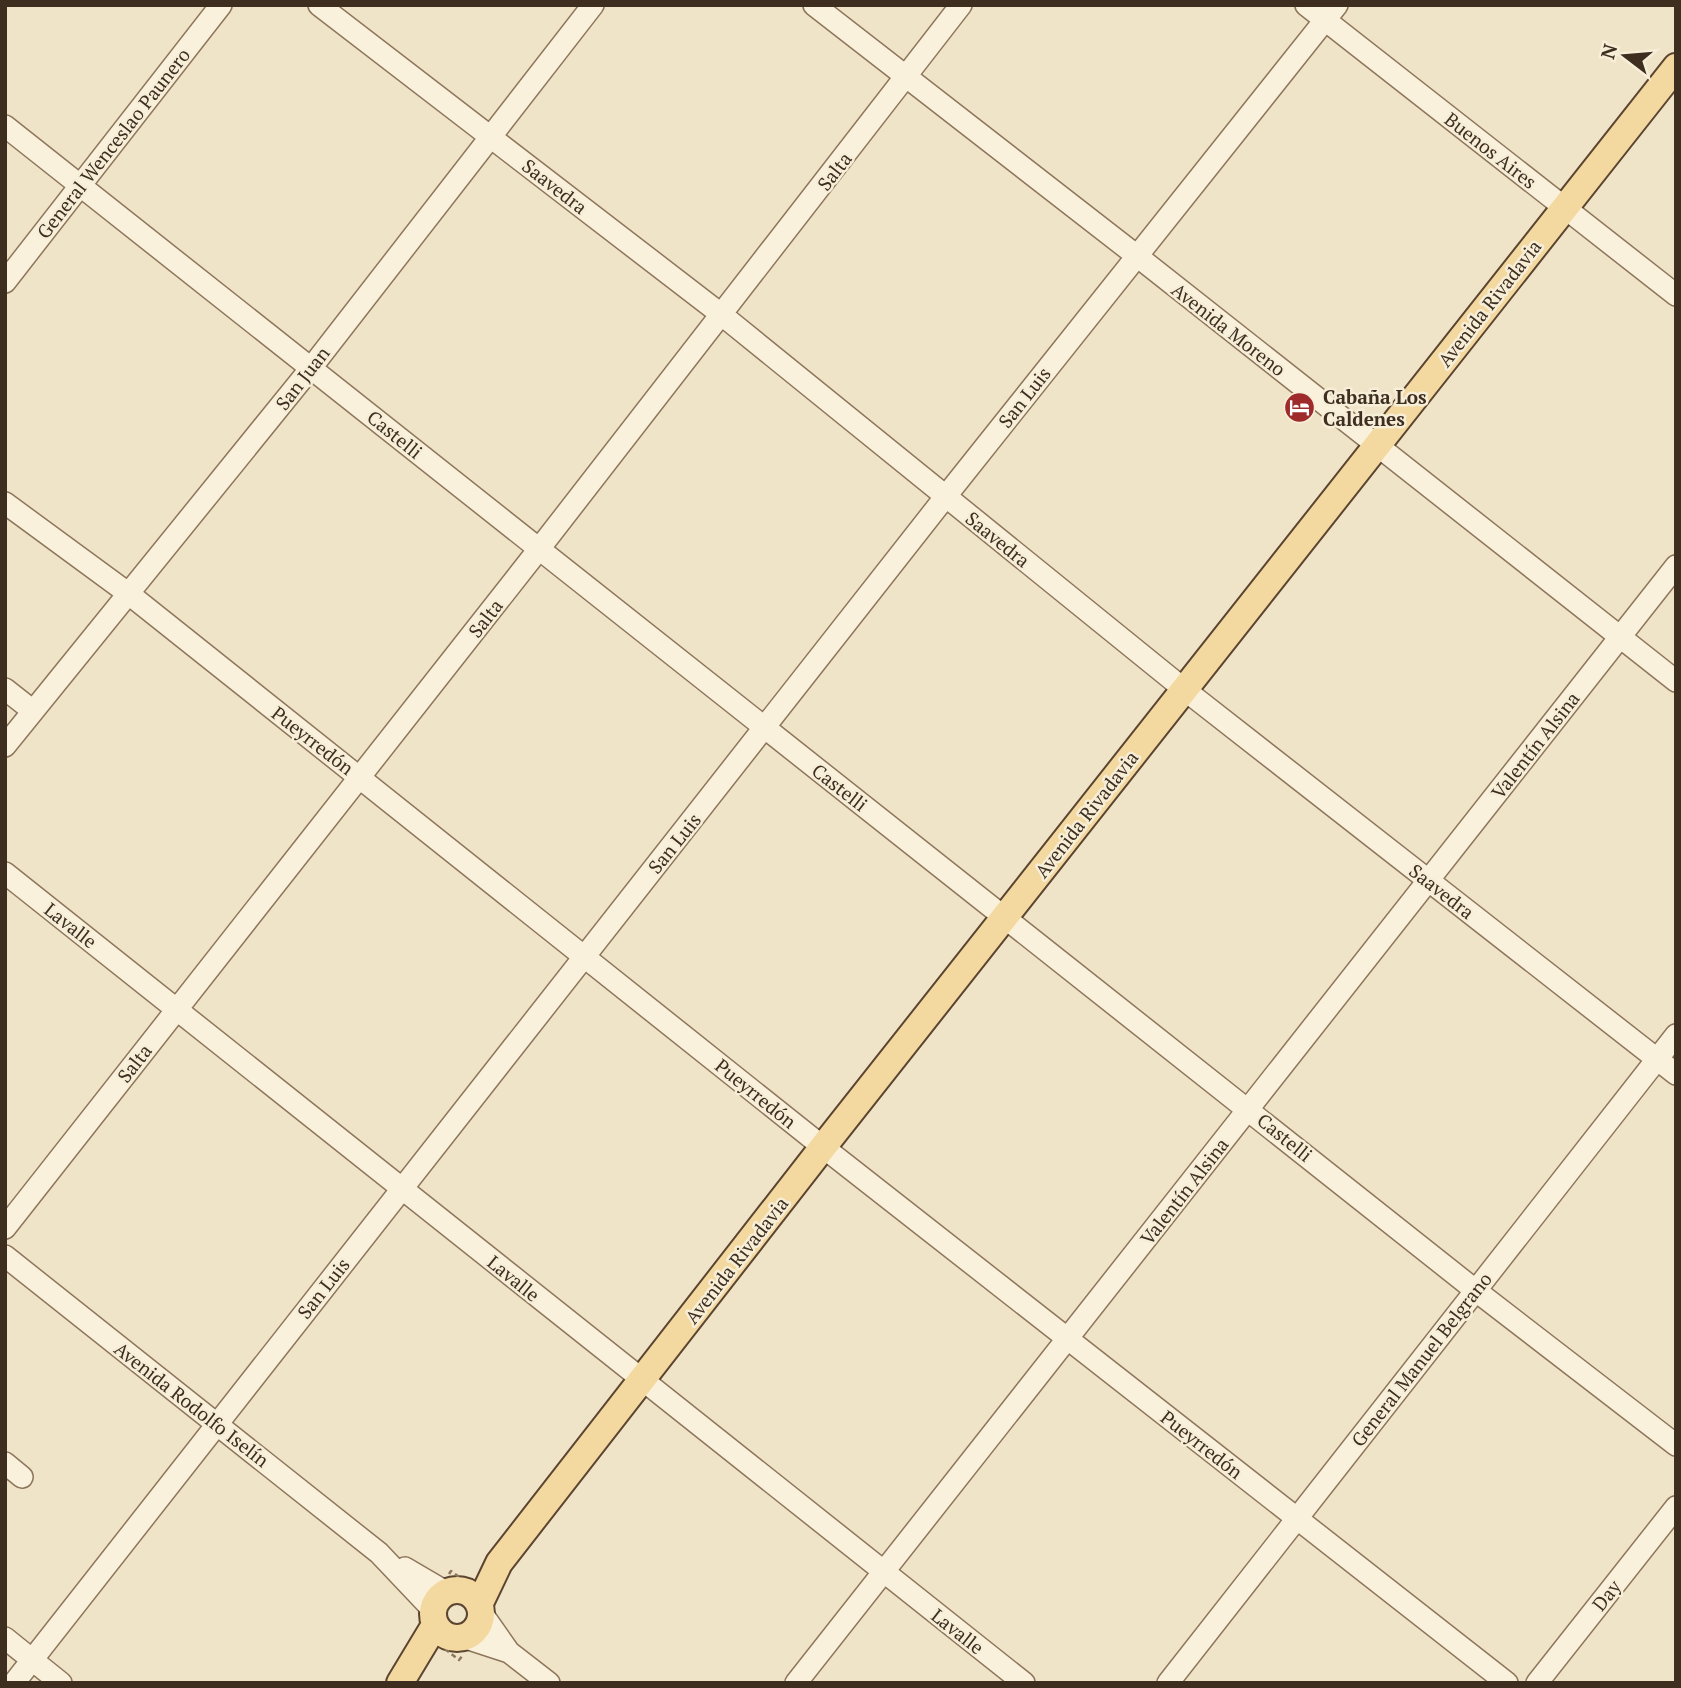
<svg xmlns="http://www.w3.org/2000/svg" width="1681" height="1688" font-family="'PT Serif',serif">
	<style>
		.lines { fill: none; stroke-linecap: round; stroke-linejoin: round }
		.minor-casing { stroke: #8d765c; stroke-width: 24 }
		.major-casing { stroke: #5b4430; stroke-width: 30 }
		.path { stroke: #8d765c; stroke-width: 2.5; stroke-dasharray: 5 3.5; stroke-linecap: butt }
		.minor { stroke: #faf1dc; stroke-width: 21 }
		.major { stroke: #f3d9a0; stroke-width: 26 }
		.labels { text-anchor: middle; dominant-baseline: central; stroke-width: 5; stroke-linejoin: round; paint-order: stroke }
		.street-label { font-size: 19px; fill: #3d2e20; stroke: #f7eed8 }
		.poi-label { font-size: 19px; font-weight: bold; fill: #3d2e20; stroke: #f7eed8; text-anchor: start }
	</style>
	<rect width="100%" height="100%" fill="#f0e4c8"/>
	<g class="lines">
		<defs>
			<path id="minor" d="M319,5l403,310 463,375 491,384
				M814,5l323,251 539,425
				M1306,5l370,290
				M5,126l1470,1164 201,155
				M5,282l216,-277
				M5,503l124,91 694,553 684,536
				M5,689l28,22
				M5,746l306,-378 282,-363
				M5,873c341,268 678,542 1019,810
				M5,1228l534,-679 422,-544
				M5,1256l374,297 54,57
				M5,1463l17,14
				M405,1568l41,24
				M481,1612l28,40 40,31
				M463,1637l46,15
				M5,1638l56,45
				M14,1683l932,-1187 391,-491
				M796,1683l880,-1117
				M1168,1683l508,-648
				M1537,1683l139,-176"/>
			<path id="major" d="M433 1614a24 24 0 1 1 48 0a24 24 0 1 1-48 0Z
				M479,1605l20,-42 324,-416 853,-1080
				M400,1683l35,-58"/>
		</defs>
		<use href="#minor" class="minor-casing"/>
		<use href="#major" class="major-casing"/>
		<path class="path" d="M449,1574l2,-3 15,11
			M445,1649l14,11 4,-5"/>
		<use href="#minor" class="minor"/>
		<use href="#major" class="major"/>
	</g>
	<defs>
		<symbol id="hotel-disc" viewBox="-11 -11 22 22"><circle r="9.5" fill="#9e2a2b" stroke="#f7eed8"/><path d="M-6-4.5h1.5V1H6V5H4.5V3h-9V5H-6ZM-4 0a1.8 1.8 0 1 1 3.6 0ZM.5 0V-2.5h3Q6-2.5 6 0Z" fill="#fff"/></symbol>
	</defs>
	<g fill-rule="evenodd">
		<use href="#hotel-disc" x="1282" y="390" width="35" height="35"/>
	</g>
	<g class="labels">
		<g class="street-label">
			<text transform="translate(113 143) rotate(-52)">General Wenceslao Paunero</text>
			<text transform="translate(1491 150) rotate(38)">Buenos Aires</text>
			<text transform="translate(834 171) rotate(-52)">Salta</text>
			<text transform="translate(555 186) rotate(38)">Saavedra</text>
			<text transform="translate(1489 303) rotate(-52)">Avenida Rivadavia</text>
			<text transform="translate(1229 329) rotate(38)">Avenida Moreno</text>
			<text transform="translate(302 378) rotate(-52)">San Juan</text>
			<text transform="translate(1024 397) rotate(-52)">San Luis</text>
			<text transform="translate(395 434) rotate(39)">Castelli</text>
			<text transform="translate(998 539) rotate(39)">Saavedra</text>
			<text transform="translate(485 618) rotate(-52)">Salta</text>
			<text transform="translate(313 740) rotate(38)">Pueyrredón</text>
			<text transform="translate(1535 745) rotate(-52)">Valentín Alsina</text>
			<text transform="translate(840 787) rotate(38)">Castelli</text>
			<text transform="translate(1086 814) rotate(-52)">Avenida Rivadavia</text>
			<text transform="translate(674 843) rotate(-51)">San Luis</text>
			<text transform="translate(1442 891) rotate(38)">Saavedra</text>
			<text transform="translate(71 925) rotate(38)">Lavalle</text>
			<text transform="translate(134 1063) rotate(-52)">Salta</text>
			<text transform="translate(756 1093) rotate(39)">Pueyrredón</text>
			<text transform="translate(1285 1137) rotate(39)">Castelli</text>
			<text transform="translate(1184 1191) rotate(-52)">Valentín Alsina</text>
			<text transform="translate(736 1260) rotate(-52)">Avenida Rivadavia</text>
			<text transform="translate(514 1278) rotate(39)">Lavalle</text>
			<text transform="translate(323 1288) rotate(-52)">San Luis</text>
			<text transform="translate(1421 1359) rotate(-52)">General Manuel Belgrano</text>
			<text transform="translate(192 1404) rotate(38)">Avenida Rodolfo Iselín</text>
			<text transform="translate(1202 1444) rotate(38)">Pueyrredón</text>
			<text transform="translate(1606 1595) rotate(-52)">Day</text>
			<text transform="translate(958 1631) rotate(38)">Lavalle</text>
		</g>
		<g class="poi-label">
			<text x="1323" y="396">Cabaña Los<tspan x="1323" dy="22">Caldenes</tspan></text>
		</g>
	</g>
	<rect width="1681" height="1688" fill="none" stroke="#3d2e20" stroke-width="14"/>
	<g transform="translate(1625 56) rotate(286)" stroke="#f7eed8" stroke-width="5" paint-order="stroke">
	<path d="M0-5L12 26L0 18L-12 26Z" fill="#3d2e20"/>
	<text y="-10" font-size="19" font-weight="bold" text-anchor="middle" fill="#3d2e20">N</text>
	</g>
</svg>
